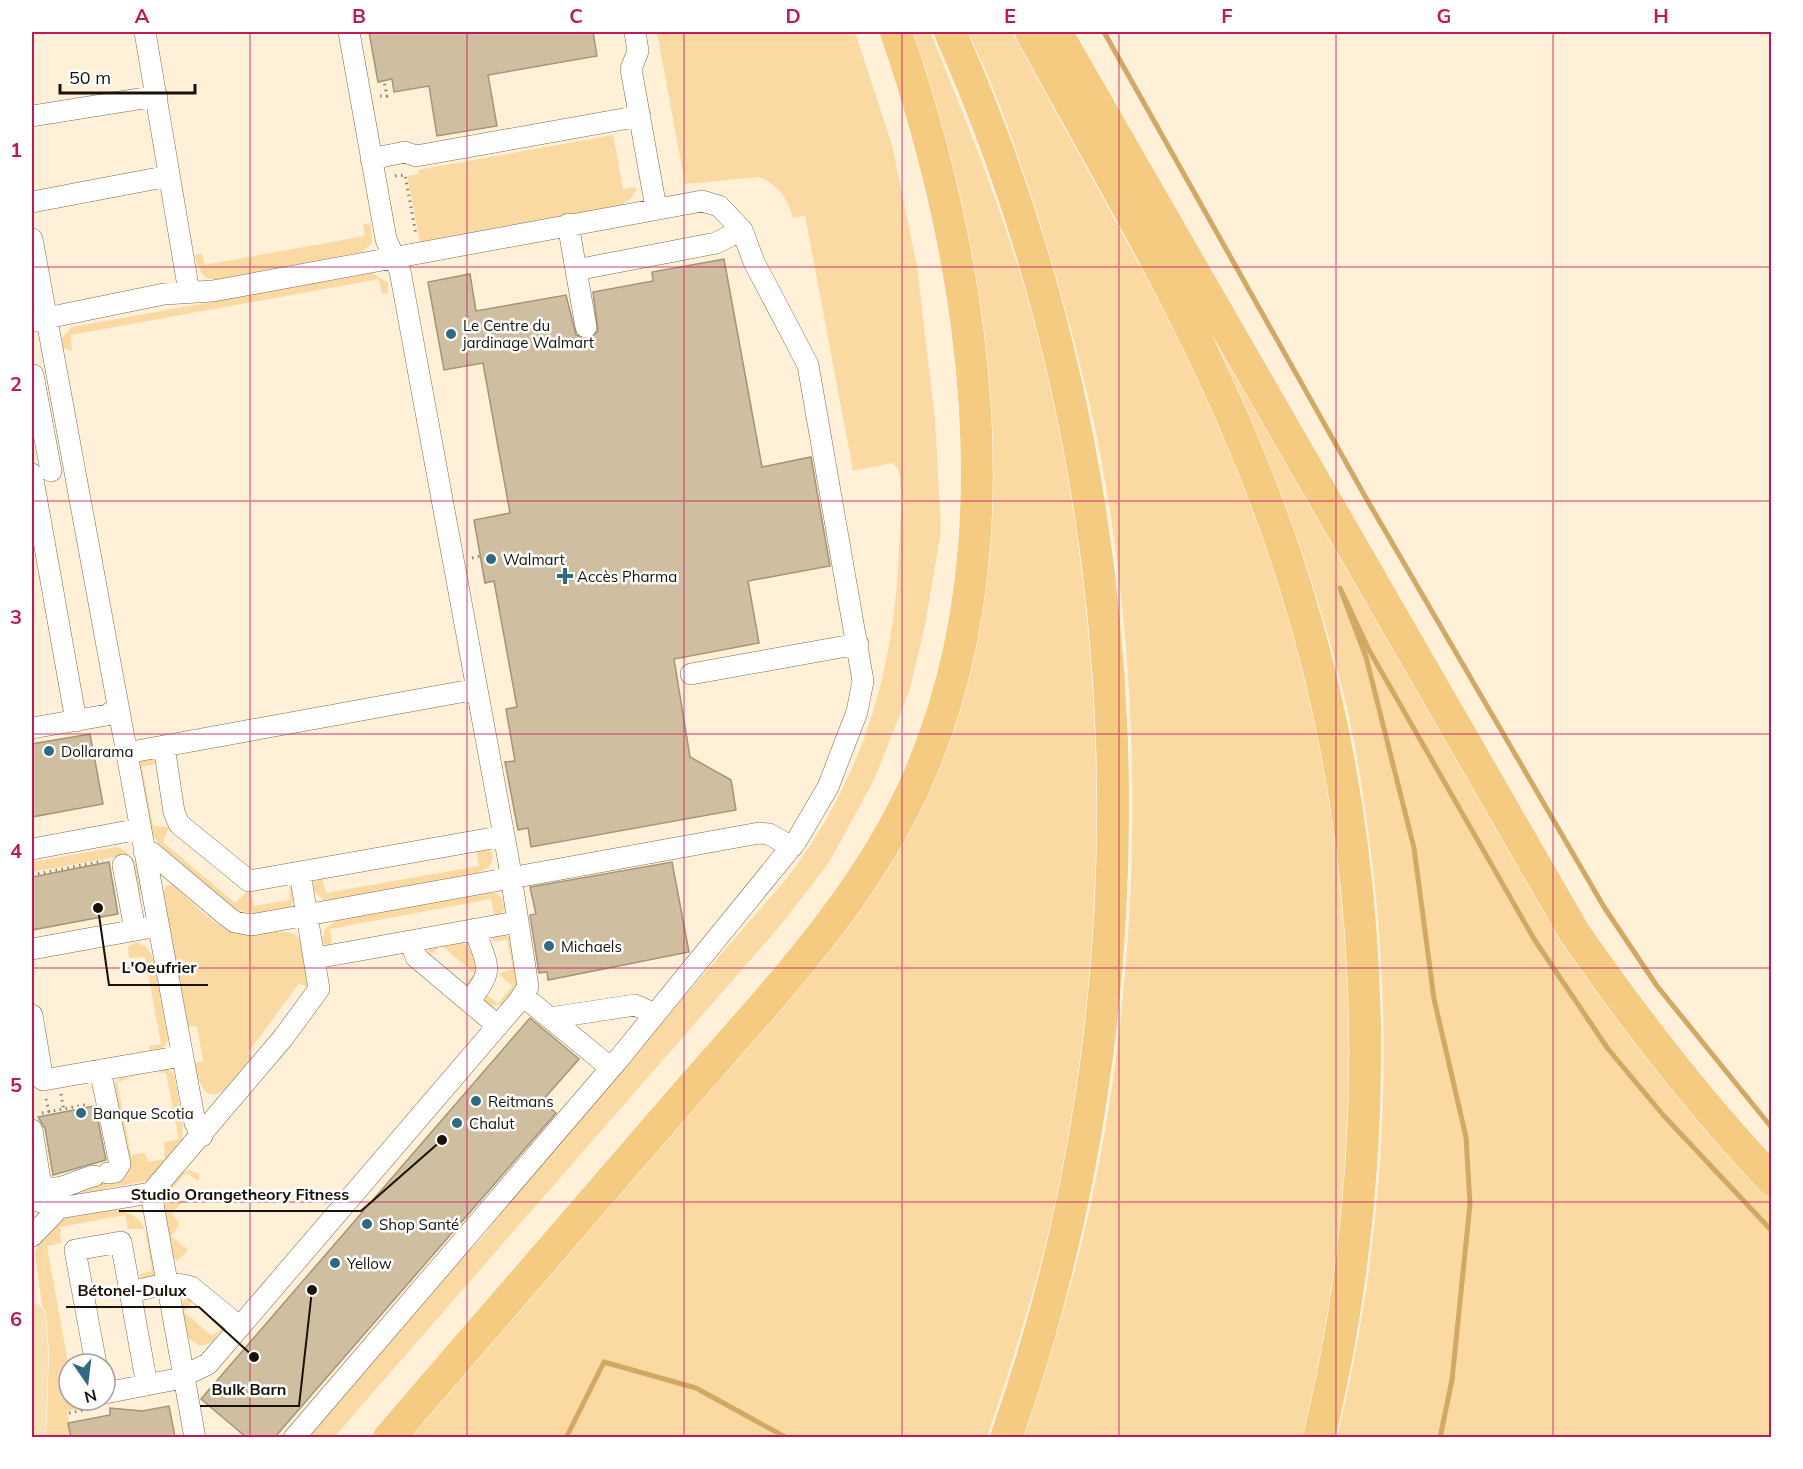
<svg xmlns="http://www.w3.org/2000/svg" width="1803" height="1469" font-family="Mulish,sans-serif">
	<style>
		.green { fill: #fad9a3 }
		.lines { fill: none; stroke-linecap: round; stroke-linejoin: round }
		.stream { stroke: #d1a964; stroke-width: 5 }
		.building { fill: #d0bea0; stroke: #a49376; stroke-width: 1.5 }
		.minor-casing { stroke: #7a6a4f; stroke-width: 22 }
		.major-casing { stroke: #fff; stroke-width: 28 }
		.highway-casing { stroke: #fff; stroke-width: 33 }
		.path { stroke: #8a806e; stroke-width: 3; stroke-dasharray: 1.5 4.5; stroke-linecap: butt }
		.minor { stroke: #fff; stroke-width: 21 }
		.major { stroke: #f9e0b4; stroke-width: 27 }
		.highway { stroke: #f5cb82; stroke-width: 32 }
		.grid { fill: none; stroke: #c2185b; stroke-width: 1.5; stroke-opacity: 0.55 }
		.poi-dot { fill: #316983; stroke: #fff; stroke-width: 2 }
		.labels { text-anchor: middle; dominant-baseline: central; stroke-width: 5; stroke-linejoin: round; paint-order: stroke }
		.poi-label { font-size: 15px; fill: #171107; stroke: #fff; text-anchor: start }
		.leader { fill: none; stroke: #171107; stroke-width: 2 }
		.callout-dot { fill: #171107; stroke: #fff; stroke-width: 2 }
		.callout-label { font-size: 16px; text-anchor: middle; font-weight: bold; fill: #171107; stroke: #fff; stroke-width: 5; stroke-linejoin: round; paint-order: stroke }
		.neatline { fill: none; stroke: #c2185b; stroke-width: 2 }
		.grid-label { font-size: 20px; text-anchor: middle; font-weight: bold; fill: #c2185b }
	</style>
	<rect width="100%" height="100%" fill="#fff0d7"/>
	<path class="green" d="M657,32h198l37,113 25,122 18,152 6,112 -16,94 -15,64 -36,91 -46,84 -49,63 -445,510 -30,1 154,-179c23,-16 34,-33 47,-56l283,-326c75,-100 106,-204 111,-327 1,-27 5,-55 -1,-82l-6,-5 -39,8 -48,-256 -12,3c-5,-19 -15,-34 -34,-41l-74,7z
		M908,32h22c47,114 92,228 119,349 58,261 64,536 11,799 -17,87 -45,173 -73,257l-581,1 534,-676c29,-77 43,-153 48,-234z
		M968,32h44l163,298 59,126 53,151 40,166 15,112 10,156 -13,226 -35,170h-282c25,-75 51,-151 68,-229 51,-233 56,-492 15,-727 -12,-74 -32,-146 -53,-218 -24,-79 -48,-157 -84,-231z
		M613,135l10,54 12,-2 1,3 -4,7 -10,8 -202,37 -13,-66 12,-2 -1,-4z
		M370,223l2,20 -10,9 -148,28c-14,-3 -16,-12 -19,-25l7,-1 3,11 160,-29 -2,-12z
		M372,273l16,10v10l-6,1 -3,-15 -308,56 1,16 -9,-3 -1,-10 10,-11z
		M1201,311l156,268 399,605 15,14v239h-434c47,-191 59,-388 34,-584 -7,-56 -15,-112 -29,-166 -33,-131 -82,-254 -141,-376z
		M150,758l6,2v4l-14,3 11,59 16,1 -6,15 72,61 13,-12 3,1 3,14 36,-6 -1,-16 6,13 -5,10 -36,7 -18,-4 -77,-66 -7,-10 -14,-68 3,-6z
		M116,847c19,4 32,34 22,51l-4,-1 -8,-42 -94,17v-10z
		M487,848l5,5c2,12 -4,16 -15,20l-152,28 -12,-11 1,-8 8,-4 4,15 153,-27 -3,-15z
		M173,885c17,15 37,38 58,46 20,8 65,-11 72,14 3,13 3,29 5,42l-9,-4 -51,70 7,6c-24,26 -49,62 -61,4l9,-2 -6,-35 -10,1 -24,-134 3,-7z
		M487,893h8l6,4 4,11 -5,7h-6l-3,-16 -161,30 2,14 -4,3 -6,-4 3,-13 12,-9z
		M495,934h9l8,5 5,47 -15,18 -9,2 -8,-3 -2,-5 4,-3 11,9 14,-18 -13,-12 14,-5 -6,-29 -12,2 -3,-4z
		M461,941l14,13 4,17 -11,15 -2,-3 8,-10 -33,-28 -9,9 -5,-4 3,-4z
		M136,942l10,5 7,10 15,83 -4,7 -14,3 -1,-4 12,-2 -16,-87 -16,1 -1,-11z
		M168,1069l6,5 9,50 -1,15 -33,41 -84,17 -28,-5 -5,-4v-23l2,17 75,-3 4,-94 8,-8 10,1 -14,4 14,73 13,-2 5,9 16,-3 -1,-17 15,-3 -13,-66 -10,-1z
		M189,1170l10,4v7l-13,-8 -15,17 11,12 -10,12 8,10 -9,12 17,14 -11,11 -4,-4c-6,-26 -22,-76 16,-87z
		M112,1210c37,1 39,34 44,63l-4,4 -12,1v-4l12,-3 -7,-42h-17l-3,-14 -65,12 1,16 -14,3 22,123v31h6l1,9 -9,2 4,26 -29,1 1,-125 -8,-59 3,-12 18,-20 10,-4z
		M185,1297h3l5,4 -9,11 28,24 11,-9 -12,16 -11,3 -13,-9 -6,-32z"/>
	<g class="lines">
		<path class="stream" d="M1104,32l262,466 238,409 53,79 115,142
			M566,1438l38,-76 92,26 91,50
			M1440,1438l12,-58 18,-176 -4,-67 -32,-138 -20,-151 -48,-191 -26,-69 29,62 165,289 74,110 56,67 108,115"/>
	</g>
	<path class="building" d="M369,32h224l4,24 -109,19 9,51 -60,10 -8,-50 -35,6 -2,-13 -14,3z
		M724,259l38,208 49,-10 19,109 -82,15 11,62 -85,16 16,98 41,23 5,30 -205,37 -3,-19 -10,2 -13,-68 10,-1 -9,-52 11,-2 -23,-126 -9,2 -11,-63 36,-7 -27,-150 -39,7 -16,-88 42,-8 6,37 90,-16 10,40 12,5 10,-9 -5,-39 60,-11 -1,-9z
		M90,734l13,70 -71,13v-73z
		M109,862l9,52 -86,16v-53z
		M672,862l17,90 -141,28 -1,-8 -8,1 -9,-58 6,-1 -6,-27z
		M530,1018l49,41 -37,42 14,12 -281,324h-29l-45,-38z
		M95,1106l11,54 -53,15 -8,-47 -7,-11z
		M169,1406l6,31h-104l-3,-14 42,-8v-7l32,3z"/>
	<g class="lines">
		<defs>
			<path id="minor" d="M145,32l44,260
				M635,32l3,19 -7,18 25,139
				M32,116l125,-20
				M371,159l34,-7 11,4 224,-40
				M32,202l137,-26
				M568,224l8,46 140,-27 26,-13
				M32,239l163,884 7,13
				M576,270l10,57
				M32,321l132,-27 49,-3 489,-90 17,5 23,24 12,32 54,103 55,316 -6,31 -29,75 -31,53 -180,221 -323,377
				M33,375l18,96
				M32,474l44,247
				M691,674l167,-30
				M32,728l75,-13 10,-6
				M164,746l10,66 5,12 70,57 255,-45
				M126,753l351,-64
				M32,849l108,-20
				M144,851l8,2 76,64 7,5 16,3 508,-92 10,1 23,13
				M123,865l12,65
				M410,941l6,16 82,69
				M32,949l126,-23
				M316,958l201,-36
				M523,996l88,72
				M469,1001c28,-33 17,-35 6,-72
				M32,1015l11,65 139,-24
				M550,1018l85,-13 20,9
				M100,1070l20,94 -5,8 -7,1
				M32,1130l8,50 6,7c15,5 32,-8 48,-11
				M151,1193l44,245
				M32,1199l27,9 92,-15 132,-155 36,-49 -19,-116
				M32,1236l27,-28
				M130,1292c20,-4 41,-12 61,-5l49,40
				M96,1364l-21,-114 46,-8 26,143
				M105,1393l72,-14 31,-15 310,-362 10,-15 -19,-124 -109,-592 -14,-32 -37,-207"/>
			<path id="major" d="M32,1316l3,39 -3,79"/>
			<path id="highway" d="M950,32c195,439 217,952 56,1406
				M1031,32c73,134 152,267 211,408 134,315 157,666 77,998
				M1056,32l518,900c61,88 124,170 198,248
				M389,1438c100,-117 201,-233 302,-350 84,-96 177,-193 228,-312 100,-231 56,-513 -23,-744"/>
		</defs>
		<use href="#minor" class="minor-casing"/>
		<use href="#major" class="major-casing"/>
		<use href="#highway" class="highway-casing"/>
		<path class="path" d="M380,96h7l-3,-15
			M395,176l10,-1 11,60
			M472,558l8,-2
			M32,875l71,-14
			M61,1094l3,18
			M46,1099l3,13
			M42,1113l47,-9
			M69,1413l25,-5"/>
		<use href="#minor" class="minor"/>
		<use href="#major" class="major"/>
		<use href="#highway" class="highway"/>
	</g>
	<path class="grid" d="M250,32v1406M467,32v1406M684,32v1406M902,32v1406M1119,32v1406M1336,32v1406M1553,32v1406M32,267h1740M32,501h1740M32,734h1740M32,968h1740M32,1202h1740"/>
	<g class="poi-dot">
		<circle cx="451" cy="334" r="6"/>
		<circle cx="491" cy="559" r="6"/>
		<path d="M562 567h6v6h6v6h-6v6h-6v-6h-6v-6h6z"/>
		<circle cx="49" cy="751" r="6"/>
		<circle cx="549" cy="946" r="6"/>
		<circle cx="476" cy="1101" r="6"/>
		<circle cx="81" cy="1113" r="6"/>
		<circle cx="457" cy="1123" r="6"/>
		<circle cx="367" cy="1224" r="6"/>
		<circle cx="335" cy="1263" r="6"/>
	</g>
	<g class="labels">
		<g class="poi-label">
			<text x="463" y="325">Le Centre du<tspan x="463" dy="17">jardinage Walmart</tspan></text>
			<text x="503" y="559">Walmart</text>
			<text x="577" y="576">Accès Pharma</text>
			<text x="61" y="751">Dollarama</text>
			<text x="561" y="946">Michaels</text>
			<text x="488" y="1101">Reitmans</text>
			<text x="93" y="1113">Banque Scotia</text>
			<text x="469" y="1123">Chalut</text>
			<text x="379" y="1224">Shop Santé</text>
			<text x="347" y="1263">Yellow</text>
		</g>
	</g>
	<path class="leader" d="M98 908L109 985H208M442 1140L361 1211H119M254 1357L199 1307H66M312 1290L299 1406H200"/>
	<g class="callout-dot">
		<circle cx="98" cy="908" r="6"/>
		<circle cx="442" cy="1140" r="6"/>
		<circle cx="254" cy="1357" r="6"/>
		<circle cx="312" cy="1290" r="6"/>
	</g>
	<g class="callout-label">
		<text x="159" y="973">L'Oeufrier</text>
		<text x="240" y="1200">Studio Orangetheory Fitness</text>
		<text x="132" y="1296">Bétonel-Dulux</text>
		<text x="249" y="1395">Bulk Barn</text>
	</g>
	<rect width="1803" height="1469" fill="none" stroke="#ffffff" stroke-width="66"/>
	<g transform="translate(87 1382) rotate(166)"><circle r="28" fill="#ffffff" stroke="#a2a09c" stroke-width="1.5"/>
	<path d="M0-4.5L10 22L0 15L-10 22Z" fill="#316983"/>
	<text y="-9" font-size="16" font-weight="bold" text-anchor="middle" fill="#171107">N</text>
	</g>
	<path d="M60 84v9h135v-9" fill="none" stroke="#171107" stroke-width="3"/>
	<text x="69" y="84" font-size="18" fill="#171107" stroke="#ffffff" stroke-width="4.5" paint-order="stroke">50 m</text>
	<rect x="33" y="33" width="1737" height="1403" class="neatline"/>
	<g class="grid-label">
		<text x="142" y="23">A</text>
		<text x="359" y="23">B</text>
		<text x="576" y="23">C</text>
		<text x="793" y="23">D</text>
		<text x="1010" y="23">E</text>
		<text x="1227" y="23">F</text>
		<text x="1444" y="23">G</text>
		<text x="1661" y="23">H</text>
		<text x="16" y="157">1</text>
		<text x="16" y="391">2</text>
		<text x="16" y="624">3</text>
		<text x="16" y="858">4</text>
		<text x="16" y="1092">5</text>
		<text x="16" y="1326">6</text>
	</g>
</svg>
